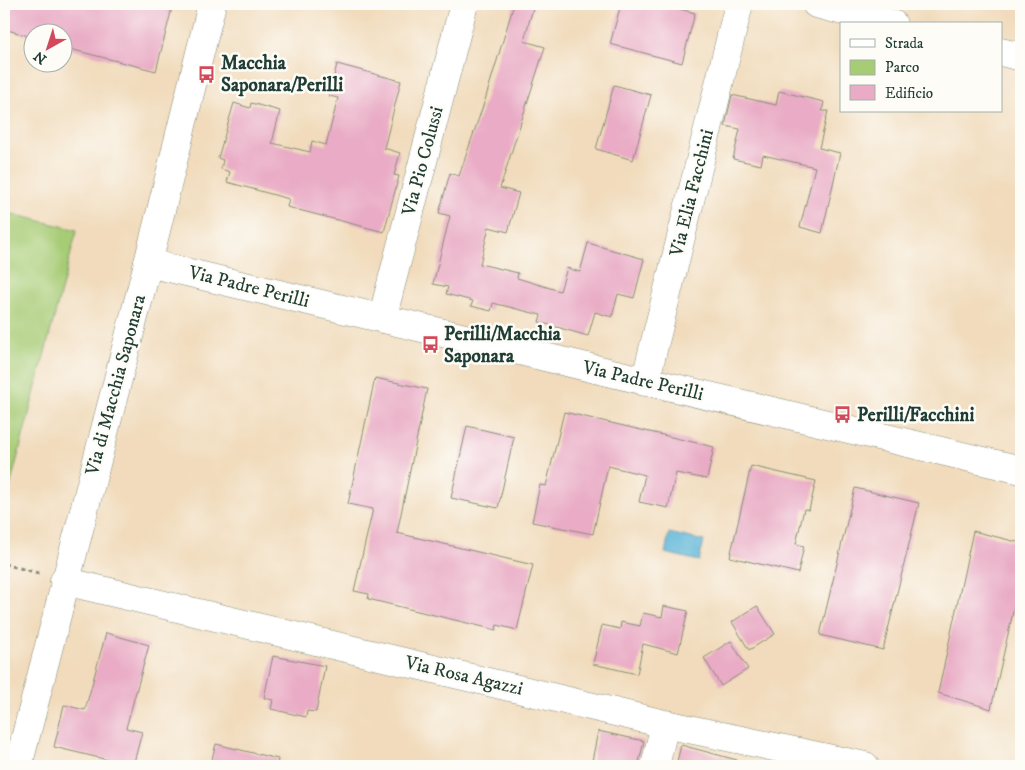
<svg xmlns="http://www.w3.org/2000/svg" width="1025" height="770" font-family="'IM FELL DW Pica',serif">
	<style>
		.green { fill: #a7cc76; stroke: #638455 }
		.water { fill: #5ab4d7; stroke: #3c7886 }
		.building { fill: #e9abc5 }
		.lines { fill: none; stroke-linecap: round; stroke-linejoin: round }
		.minor-casing { stroke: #888c78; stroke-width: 29 }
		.tertiary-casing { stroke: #888c78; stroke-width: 29 }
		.path { stroke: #888c78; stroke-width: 3; stroke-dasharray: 4 4; stroke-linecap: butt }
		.minor { stroke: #fff; stroke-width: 28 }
		.tertiary { stroke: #fff; stroke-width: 28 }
		.labels { text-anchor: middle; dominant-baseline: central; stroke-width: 5; stroke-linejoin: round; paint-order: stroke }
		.poi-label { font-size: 19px; font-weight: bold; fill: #1f3d34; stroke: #fdfcf7; text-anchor: start }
		.street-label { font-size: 19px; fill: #1f3d34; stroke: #fdfcf7 }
	</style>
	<rect width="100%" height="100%" fill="#fdfcf7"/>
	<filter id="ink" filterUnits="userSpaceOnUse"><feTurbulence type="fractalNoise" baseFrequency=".02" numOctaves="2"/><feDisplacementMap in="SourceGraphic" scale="10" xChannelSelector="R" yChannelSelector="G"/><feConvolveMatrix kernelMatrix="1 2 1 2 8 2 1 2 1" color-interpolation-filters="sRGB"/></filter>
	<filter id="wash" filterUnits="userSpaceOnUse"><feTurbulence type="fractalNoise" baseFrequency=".0096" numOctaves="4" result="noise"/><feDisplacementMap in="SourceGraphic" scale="20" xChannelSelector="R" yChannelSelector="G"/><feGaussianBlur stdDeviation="1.12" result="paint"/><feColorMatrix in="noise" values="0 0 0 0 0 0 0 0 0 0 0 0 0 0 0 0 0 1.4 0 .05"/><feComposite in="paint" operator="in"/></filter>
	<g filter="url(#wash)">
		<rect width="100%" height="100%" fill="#f1dbbc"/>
		<path class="green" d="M4,212l73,18 -73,279z"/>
		<path class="water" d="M669,533l35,8 -5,20 -34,-8z"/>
		<g id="blocks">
			<path class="building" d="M4,4h169l-17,67 -94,-24v-15h-30v5l-28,-8z
				M514,4h20l-10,37 21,6 -45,141 19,5 -11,39 -19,-5 -9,37 38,9 -1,5 43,13 7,-23 13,4 8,-29 56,16 -10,39 -16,-4 -6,23 -17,-5 -7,24 -49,-14 2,-7 -48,-12 -2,8 -20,-5 2,-5 -27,-7 2,-7 -15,-3 17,-68 -11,-3 11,-40 9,3 26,-76z
				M621,4h39l35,9 -13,50 -72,-19z
				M337,64l64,17 -17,67 16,5 -6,22 5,1 -15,56 -97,-25 2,-8 -62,-17 3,-10 -9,-3 2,-9 -5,-2 16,-55 16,5 1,-5 29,8 -8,32 38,9 2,-11 14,4 12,-47 -9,-2z
				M614,85l37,10 -18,65 -37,-11z
				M779,91l45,11 -2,9h6l-9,37 21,5 -18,80 -22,-6 15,-60 -52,-12 -2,10 -28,-6 7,-30 -15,-3 7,-31 44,10z
				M375,378l52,11 -30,144 136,32 -16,65 -20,-5 -1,5 -128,-31 1,-5 -15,-3 19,-82 -25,-5z
				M564,412l150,35 -7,32 -31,-6 -8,35 -29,-6 6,-27 -37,-9 -15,68 -61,-12 8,-37 6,1z
				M467,426l47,11 -16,71 -47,-10z
				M751,466l65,15 -7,29 -5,-1 -8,35 8,2 -6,27 -68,-16z
				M855,488l64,15 -36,147 -63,-15z
				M973,531l48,12v34l-30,132 -53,-16z
				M664,606l24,5 -10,42 -35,-9 -6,30 -44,-10 9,-39 18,4 1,-7 19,4 3,-13 19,4z
				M757,606l18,28 -26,16 -17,-28z
				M106,633l43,12 -23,83 16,4 -9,34 -79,-19 10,-42 21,5z
				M731,641l17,28 -27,17 -17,-28z
				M273,656l52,10 -9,46 -9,-1 -1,6 -35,-8 2,-9 -9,-2z
				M598,731l46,10 -6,25h-47z
				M216,744l62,15 -1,7h-67z
				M681,745l56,15 -1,6h-60z"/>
		</g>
	</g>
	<g filter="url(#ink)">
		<use href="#blocks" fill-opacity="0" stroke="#888c78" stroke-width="1"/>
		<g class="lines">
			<defs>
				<path id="minor" d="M816,4l77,20
					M1001,52l20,5
					M148,263l873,207
					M382,319l82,-315
					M645,382l94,-378
					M64,581l601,143 200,42
					M655,766l10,-42"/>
				<path id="tertiary" d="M18,766l130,-503 64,-259"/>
			</defs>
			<use href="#minor" class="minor-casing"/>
			<use href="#tertiary" class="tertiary-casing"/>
			<path class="path" d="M4,564l38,10"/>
			<use href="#minor" class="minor"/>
			<use href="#tertiary" class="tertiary"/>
		</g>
	</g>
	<defs>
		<symbol id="bus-bare" viewBox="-9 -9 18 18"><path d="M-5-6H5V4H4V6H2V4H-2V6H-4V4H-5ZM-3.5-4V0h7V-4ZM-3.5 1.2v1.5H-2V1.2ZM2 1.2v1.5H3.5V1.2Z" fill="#d1495b" stroke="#fdfcf7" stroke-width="2.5" paint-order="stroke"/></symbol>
	</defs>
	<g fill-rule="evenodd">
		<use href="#bus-bare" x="194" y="62" width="25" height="25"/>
		<use href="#bus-bare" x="418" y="332" width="25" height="25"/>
		<use href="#bus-bare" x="830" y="402" width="25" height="25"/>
	</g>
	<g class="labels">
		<g class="poi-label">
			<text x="221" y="63">Macchia<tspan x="221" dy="22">Saponara/Perilli</tspan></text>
			<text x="444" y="334">Perilli/Macchia<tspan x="444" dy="22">Saponara</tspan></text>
			<text x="857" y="415">Perilli/Facchini</text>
		</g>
		<g class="street-label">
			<text transform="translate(423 161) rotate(-75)">Via Pio Colussi</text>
			<text transform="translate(692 193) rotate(-76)">Via Elia Facchini</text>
			<text transform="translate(249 287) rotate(14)">Via Padre Perilli</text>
			<text transform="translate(643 381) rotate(13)">Via Padre Perilli</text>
			<text transform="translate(116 385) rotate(-75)">Via di Macchia Saponara</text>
			<text transform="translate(464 676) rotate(13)">Via Rosa Agazzi</text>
		</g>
	</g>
	<rect width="1025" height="770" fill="none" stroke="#fdfcf7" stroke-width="20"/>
	<rect x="840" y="22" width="162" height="90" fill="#fdfcf7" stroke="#a4b0a9"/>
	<rect x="850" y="39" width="25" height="8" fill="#ffffff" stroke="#a4b0a9"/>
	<text x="885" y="48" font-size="15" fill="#1f3d34">Strada</text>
	<rect x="850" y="60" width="25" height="15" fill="#a7cc76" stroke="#a4b0a9"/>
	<text x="885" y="72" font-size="15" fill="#1f3d34">Parco</text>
	<rect x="850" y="85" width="25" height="15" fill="#e9abc5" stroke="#a4b0a9"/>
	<text x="885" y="98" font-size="15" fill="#1f3d34">Edificio</text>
	<g transform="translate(48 48) rotate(219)"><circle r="24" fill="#fdfcf7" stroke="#a4b0a9"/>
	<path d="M0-4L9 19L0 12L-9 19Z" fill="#d1495b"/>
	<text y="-8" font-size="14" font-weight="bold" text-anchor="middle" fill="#1f3d34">N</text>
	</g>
</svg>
